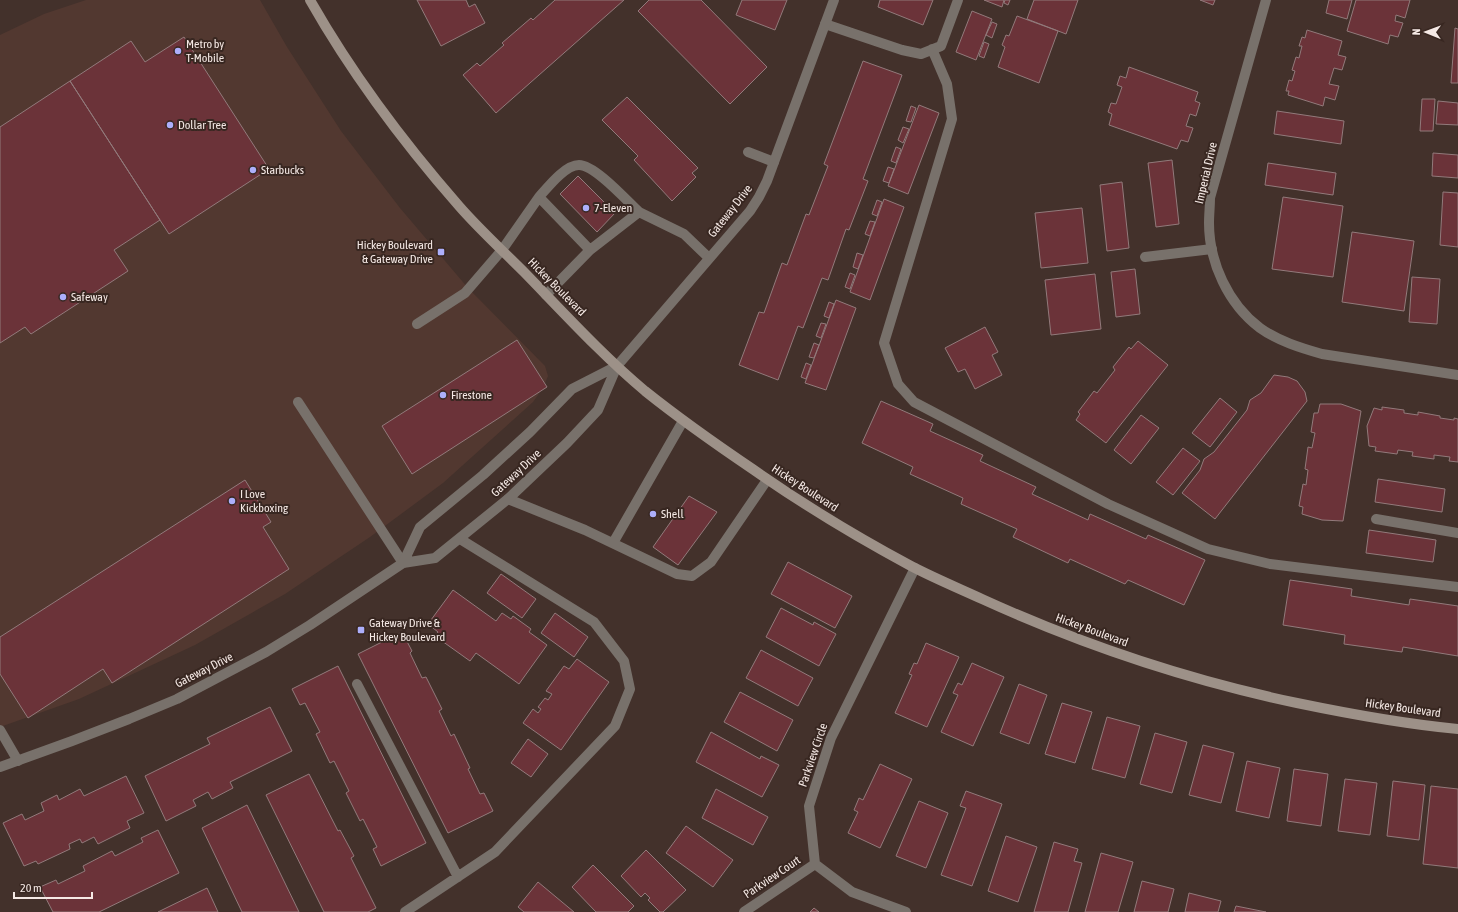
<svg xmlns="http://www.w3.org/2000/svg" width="1458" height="912" font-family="'Asap Condensed',sans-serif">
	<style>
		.built { fill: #523830 }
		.building { fill: #6b3339; stroke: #927a7b }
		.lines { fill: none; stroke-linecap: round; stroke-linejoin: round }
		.service { stroke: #78716b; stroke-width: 10 }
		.minor { stroke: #78716b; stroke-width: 10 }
		.tertiary { stroke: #78716b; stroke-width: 10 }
		.secondary { stroke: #9d9188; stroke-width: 10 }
		.poi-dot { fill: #adaffb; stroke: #382721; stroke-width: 1.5 }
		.labels { text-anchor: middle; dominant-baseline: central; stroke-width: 4; stroke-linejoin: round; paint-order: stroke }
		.poi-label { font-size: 12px; fill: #f5e9e5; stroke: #382721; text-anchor: start }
		.street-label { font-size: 12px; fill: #f5e9e5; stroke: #382721 }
	</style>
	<rect width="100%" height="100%" fill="#43312b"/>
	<path class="built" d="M86,0h174l27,47 54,84 59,77 68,80 77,78 3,10 -5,12 -10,14 -90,81 -73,54 -85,57 -90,51 -116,54 -79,28v-692l44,-21z"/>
	<path class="building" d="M417,0h49l3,7 6,-3 10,19 -44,23z
		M555,0h69l-128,113 -33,-38 14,-12 3,3 24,-21 -2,-2 29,-25 2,2z
		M649,0h52l66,67 -37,37 -92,-93z
		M742,0h45l-12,30 -39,-15z
		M880,0h53l-10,25 -45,-18z
		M984,0h20l-2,7z
		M1005,0h5l-2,5 -4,-2z
		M1034,0h44l-12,34 -39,-15z
		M1200,0h15l-2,5z
		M1329,0h23l-5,19 -21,-6z
		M1356,0h54l-5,18 -9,-3 -1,6 8,2 -5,14 -8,-2 -2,9 -41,-13z
		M972,11l20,8 -16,41 -20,-8z
		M1017,16l41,15 -19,52 -41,-16 7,-20 -3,-2 4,-10 3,1z
		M992,22l5,2 -5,14 -6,-3z
		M1455,28l3,1v54h-7z
		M1307,30l35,11 -4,14 8,2 -4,13 -8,-2 -5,16 10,2 -4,14 -10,-3 -2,9 -35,-11 1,-4h-3l3,-11 3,1 3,-10 -3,-1 4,-13 3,1 3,-12h-3l3,-9 3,1z
		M184,37l85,132 -100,65 -99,-153 61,-40 14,21z
		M984,42l5,2 -5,14 -5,-2z
		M863,61l39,14 -39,104 5,2 -19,49 -3,-1 -18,51 -6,-2 -19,50 -5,-2 -20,54 -39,-15 20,-53 5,1 18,-50 5,2 19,-51 3,1 19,-49 -4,-2z
		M1129,67l69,25 -3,9 5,2 -4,13 -6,-2 -4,12 7,2 -5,14 -7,-2 -4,9 -68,-24 3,-11 -4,-2 3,-9 5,1 6,-17 -5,-2 3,-9 6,2z
		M70,81l90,139 -46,30 14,21 -97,63 -6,-7 -25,16v-216z
		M627,97l71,71 -6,5 4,4 -24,24 -38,-41 4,-4 -36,-36z
		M1422,99h13l-2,32h-13z
		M1438,101l20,2v22l-22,-1z
		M919,105l20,8 -31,81 -20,-8z
		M911,106l5,2 -5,14 -5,-1z
		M1277,111l67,10 -3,23 -67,-10z
		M903,127l6,2 -6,14 -5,-3z
		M896,147l5,2 -5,14 -5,-2z
		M1433,153l25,2v23l-26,-2z
		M1172,160l7,64 -23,3 -8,-64z
		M1268,163l68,10 -3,22 -68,-10z
		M888,167l6,2 -5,14 -6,-2z
		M578,176l37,37 -18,19 -37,-38z
		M1122,182l7,66 -22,3 -7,-66z
		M1443,192l15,1v54l-18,-2z
		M1283,197l60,9 -10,71 -61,-8z
		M884,199l20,8 -34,93 -20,-8z
		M877,200l5,2 -5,14 -5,-2z
		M1082,208l6,55 -47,5 -6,-55z
		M870,221l5,1 -5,14 -5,-2z
		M1352,232l62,9 -10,70 -62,-9z
		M857,253l6,2 -5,14 -5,-2z
		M1135,269l5,45 -24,3 -5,-45z
		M850,273l5,2 -5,14 -5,-2z
		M1095,274l6,55 -50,6 -6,-55z
		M1412,277l28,2 -3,45 -28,-2z
		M836,300l20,8 -30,82 -21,-7z
		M829,302l5,2 -5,14 -5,-2z
		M821,323l5,1 -5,14 -5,-2z
		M985,327l13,25 -6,3 10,20 -27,14 -10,-20 -7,3 -13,-24z
		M517,340l30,47 -135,87 -30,-48z
		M1138,341l30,24 -62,78 -30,-23 4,-6 -2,-2 16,-21 3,2 18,-23 -2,-3 16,-20 2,2z
		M814,343l5,2 -5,13 -5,-1z
		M806,363l5,2 -5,14 -5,-2z
		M1274,375l14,2 9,4 8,11 2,9 -92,118 -33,-26 18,-23 4,-11 10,-7 33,-42 3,-10 11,-7z
		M1220,398l17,14 -27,35 -18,-14z
		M881,401l52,23 -3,7 53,24 -3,6 56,26 -4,7 56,26 2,-6 56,25 2,-4 57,25 -21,45 -56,-25 -3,4 -55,-25 -2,4 -55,-26 4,-8 -56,-25 2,-6 -53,-24 3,-7 -51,-24z
		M1320,404h21l20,7 -18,110 -21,-1 -20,-6 1,-7 -4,-1 4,-22 3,1 2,-15 -3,-1 3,-22 4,1 3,-15 -4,-1 3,-19h4z
		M1382,407l22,3v3l14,2v-3l22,4v2l14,2v-2l4,1v43l-9,-1 1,-4 -16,-2v4l-22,-3 1,-4 -15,-2 -1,4 -22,-3 1,-4 -7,-1 -2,-20 7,-18 8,2z
		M1141,415l18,13 -28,36 -17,-14z
		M1183,448l17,13 -27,34 -17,-13z
		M1378,479l67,10 -3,23 -67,-10z
		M245,480l26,42 -8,5 26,42 -177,114 -9,-14 -75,49 -28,-44v-37z
		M689,496l28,16 -39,53 -25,-18z
		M1369,530l67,10 -3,22 -67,-9z
		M788,562l64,34 -17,32 -64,-34z
		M501,574l35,25 -14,19 -35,-25z
		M1290,580l62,9 -1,7 58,9 1,-6 48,7v50l-55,-9 -1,5 -58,-8 1,-9 -62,-10z
		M453,590l43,31 6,-8 9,6 2,-3 18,13 -2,3 18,13 -28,39 -43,-31 -6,8 -35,-25 3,-4 -10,-8z
		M781,608l32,17 1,-3 22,12 -17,32 -53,-29z
		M555,613l33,24 -14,20 -33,-24z
		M402,632l10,19 -2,2 12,25 4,-1 16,32 -3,2 12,25 3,-2 16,34 -2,1 12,25 4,-1 9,18 -45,22 -90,-179z
		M926,643l33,14 -32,70 -32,-14 17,-38 -3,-1 5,-11 3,1z
		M761,650l52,28 -15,28 -52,-28z
		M577,659l32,23 -48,68 -38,-27 10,-14 5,4 3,-4 -3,-2 7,-9 3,2 4,-6 -6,-3 18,-25 5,3z
		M972,663l32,14 -31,69 -32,-14 17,-37 -5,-2 5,-10 4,2z
		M338,666l88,177 -45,23 -8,-17 4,-2 -14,-28 -3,2 -14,-28 3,-2 -15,-30 -4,2 -14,-29 4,-2 -15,-29 -5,2 -8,-16z
		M1019,684l28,11 -18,49 -29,-11z
		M740,692l53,28 -16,31 -53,-29z
		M1062,703l30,9 -17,51 -30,-9z
		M270,707l22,44 -62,31 3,6 -21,11 -4,-7 -15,8 3,6 -30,15 -21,-45 65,-32 -3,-6z
		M1107,717l33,9 -15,52 -33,-9z
		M711,732l49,27 1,-3 18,9 -17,32 -66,-35z
		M1155,733l32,9 -15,51 -32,-9z
		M528,739l20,15 -17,23 -20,-14z
		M1203,745l31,8 -13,50 -32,-8z
		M1247,761l33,7 -11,50 -33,-7z
		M880,764l32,15 -32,69 -32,-15 10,-21 -4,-2 5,-12 4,2z
		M1294,769l34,5 -7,52 -34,-5z
		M309,774l29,57 2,-1 14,26 -3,2 25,50 -8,4h-44l-58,-117z
		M126,776l18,37 -17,8 3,7 -32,16 -4,-7 -12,6 -2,-4 -11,5 1,5 -32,15 -2,-3 -12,5 -21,-43 19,-9 3,6 19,-9 -3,-8 16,-8 2,5 21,-11 4,7z
		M1345,779l32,4 -7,52 -32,-4z
		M1393,781l32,4 -6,55 -32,-4z
		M1431,786l27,3v79l-35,-4z
		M716,789l52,28 -15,28 -51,-27z
		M966,791l36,13 -30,82 -31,-11 25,-67 -6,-2z
		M919,801l29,12 -22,55 -30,-12z
		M247,805l52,107h-57l-40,-84z
		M686,826l47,34 -20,27 -47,-34z
		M158,830l21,43 -80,39h-46l-13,-25 16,-7 2,4 27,-13 -2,-5 29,-15 3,5 28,-14 -2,-4z
		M1006,836l31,11 -19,55 -30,-11z
		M1054,842l24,7 -4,12 8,2 -14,49h-34z
		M646,850l40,40 -23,22h-3l-12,-12 2,-2 -5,-5 -4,4 -20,-21z
		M1101,853l32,9 -15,50h-33z
		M593,865l41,41 -6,6h-32l-24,-25z
		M1142,881l32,8 -6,23h-34z
		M538,882l36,30h-50l-6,-5z
		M207,888l11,24h-60z
		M1189,893l32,8 -3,11h-33z
		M1236,906l30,6h-32z
		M814,908l5,4h-9z"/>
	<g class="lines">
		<path class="service" d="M825,24l77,26 19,4 20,-8 17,-46
			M932,49l15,35 5,35 -68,224 14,41 16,18 194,102 100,45 62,15 188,23
			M748,152l26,10
			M539,197c9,-10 26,-32 40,-32 16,0 48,36 60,47
			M590,250l49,-38 45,22 25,24
			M1145,257l67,-8
			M417,324l48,-31 37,-43 37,-53 51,53 -44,45
			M298,402l105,161
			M508,499l77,31 92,44 15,2 19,-14 56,-82
			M1376,519l82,14
			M613,543l70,-122
			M357,684l101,193
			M0,730l18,31
			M405,912l90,-60 120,-126 15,-37 -6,-28 -30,-39 -134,-83"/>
		<path class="minor" d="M1266,0l-56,198c0,8 -1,17 -1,25 0,39 19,81 51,105 18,13 41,20 62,26l136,21
			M617,366l133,-155 9,-14 8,-16 67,-181
			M744,912l71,-48
			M906,912l-54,-20 -37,-28 -6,-58 22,-68 84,-170"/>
		<path class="tertiary" d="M403,563l17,-36 63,-52 47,-43 42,-43 45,-23
			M0,767l72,-26 57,-22 48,-20 89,-47 44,-27 93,-62 32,-5 73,-59 59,-56 31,-33 19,-44"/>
		<path class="secondary" d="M310,0c42,74 93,142 149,206 20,23 43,44 65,66 39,40 78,83 121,119 35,28 72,54 109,79 50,35 103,67 157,96 23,12 47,22 71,33 101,46 206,81 315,104 53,11 107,21 161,26"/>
	</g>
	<g class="poi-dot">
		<circle cx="178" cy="51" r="4"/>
		<circle cx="170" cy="125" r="4"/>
		<circle cx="253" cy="170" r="4"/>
		<circle cx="586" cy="208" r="4"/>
		<rect x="437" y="248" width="8" height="8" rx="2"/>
		<circle cx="63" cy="297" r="4"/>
		<circle cx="443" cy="395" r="4"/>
		<circle cx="232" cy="501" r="4"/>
		<circle cx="653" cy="514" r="4"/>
		<rect x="357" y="626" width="8" height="8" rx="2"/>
	</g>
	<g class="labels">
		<g class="poi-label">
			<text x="186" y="44">Metro by<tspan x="186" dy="14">T-Mobile</tspan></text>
			<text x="178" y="125">Dollar Tree</text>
			<text x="261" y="170">Starbucks</text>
			<text x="594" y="208">7-Eleven</text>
			<text x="433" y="245" text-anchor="end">Hickey Boulevard<tspan x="433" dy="14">&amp; Gateway Drive</tspan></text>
			<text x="71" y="297">Safeway</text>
			<text x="451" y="395">Firestone</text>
			<text x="240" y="494">I Love<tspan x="240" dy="14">Kickboxing</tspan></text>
			<text x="661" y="514">Shell</text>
			<text x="369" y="623">Gateway Drive &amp;<tspan x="369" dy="14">Hickey Boulevard</tspan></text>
		</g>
		<g class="street-label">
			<text transform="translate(1206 173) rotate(-77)">Imperial Drive</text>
			<text transform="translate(730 211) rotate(-52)">Gateway Drive</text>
			<text transform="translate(557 287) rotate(45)">Hickey Boulevard</text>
			<text transform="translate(516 473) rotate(-43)">Gateway Drive</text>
			<text transform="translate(805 488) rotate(33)">Hickey Boulevard</text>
			<text transform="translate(1092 630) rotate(20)">Hickey Boulevard</text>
			<text transform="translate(204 670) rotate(-27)">Gateway Drive</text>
			<text transform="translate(1403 708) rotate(8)">Hickey Boulevard</text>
			<text transform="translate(813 755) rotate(-71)">Parkview Circle</text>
			<text transform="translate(772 877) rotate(-34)">Parkview Court</text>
		</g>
	</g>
	<g transform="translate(1426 32) rotate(271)" stroke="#382721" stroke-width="3" paint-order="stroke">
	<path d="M0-3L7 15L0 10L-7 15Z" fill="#f5e9e5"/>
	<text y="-6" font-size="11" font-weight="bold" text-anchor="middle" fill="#f5e9e5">N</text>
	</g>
	<path d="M14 892v6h78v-6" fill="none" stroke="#f5e9e5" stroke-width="2"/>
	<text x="20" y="892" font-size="12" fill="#f5e9e5" stroke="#382721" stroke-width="3" paint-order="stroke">20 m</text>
</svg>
